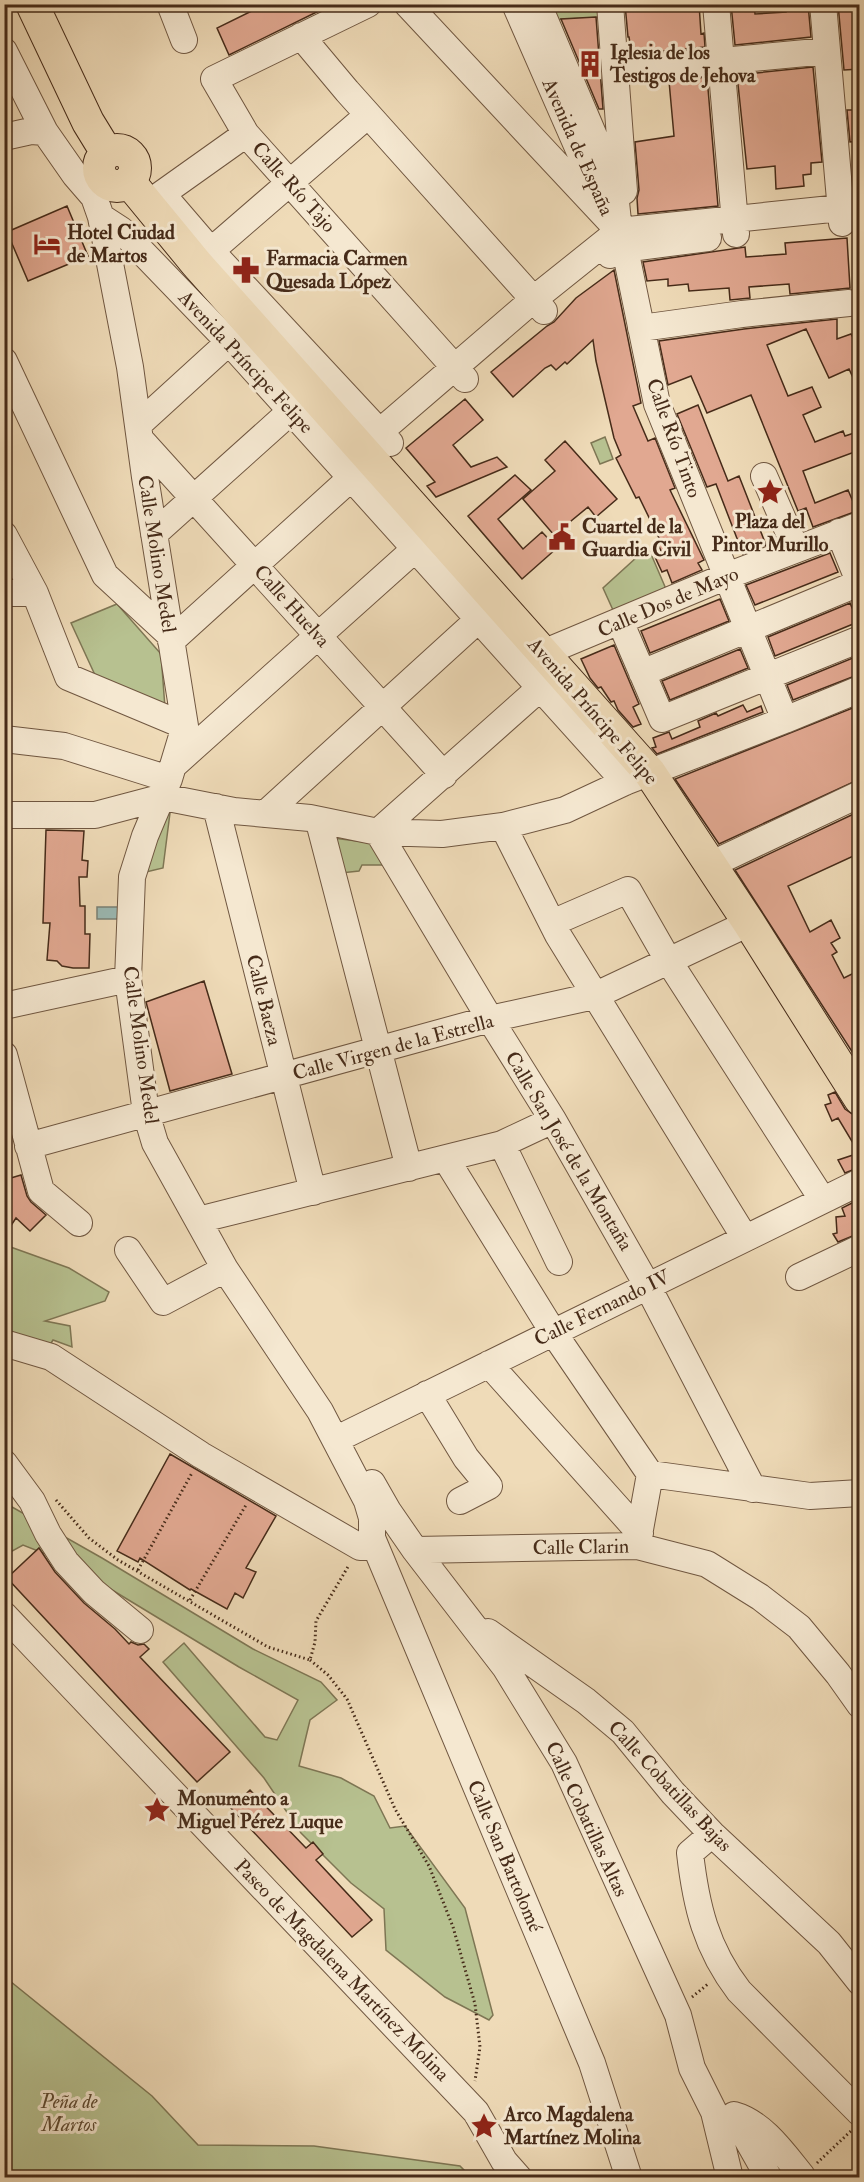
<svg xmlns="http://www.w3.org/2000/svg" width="864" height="2182" font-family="'IM FELL Double Pica',serif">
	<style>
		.green { fill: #b7c190; stroke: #7e7654; stroke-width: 1.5 }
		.water { fill: #9bbab5; stroke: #798177; stroke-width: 1.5 }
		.building { fill: #e1a891; stroke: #462b19; stroke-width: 1.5 }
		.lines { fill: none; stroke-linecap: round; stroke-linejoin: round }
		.minor-casing { stroke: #705741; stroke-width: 28 }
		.major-casing { stroke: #462b19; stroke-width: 34 }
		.path { stroke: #462b19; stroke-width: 3; stroke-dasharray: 1.5 3; stroke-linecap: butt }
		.minor { stroke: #f5e8d1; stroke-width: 26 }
		.major { stroke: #efdbb8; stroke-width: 32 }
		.labels { text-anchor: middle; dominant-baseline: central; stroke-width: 6; stroke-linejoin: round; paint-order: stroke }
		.poi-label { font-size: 20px; font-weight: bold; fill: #462b19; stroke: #f5e8d1; text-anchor: start }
		.street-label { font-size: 20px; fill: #462b19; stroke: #f5e8d1 }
		.park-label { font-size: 20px; font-style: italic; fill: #5d4931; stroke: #f5e8d1 }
	</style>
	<rect width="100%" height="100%" fill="#efdbb8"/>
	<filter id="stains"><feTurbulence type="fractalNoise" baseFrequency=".00333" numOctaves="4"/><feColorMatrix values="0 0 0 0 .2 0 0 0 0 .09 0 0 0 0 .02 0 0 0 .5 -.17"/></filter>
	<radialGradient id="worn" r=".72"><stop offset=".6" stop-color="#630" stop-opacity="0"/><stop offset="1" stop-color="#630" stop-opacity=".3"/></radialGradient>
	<path class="green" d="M545,5h57l1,12 -52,3z
		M605,437l8,22 -13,5 -9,-21z
		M648,547l18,42 -53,21 -10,-22z
		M117,604l44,50 4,54 -70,-33 -24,-52z
		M170,813l-7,55 -17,4 17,-58z
		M333,838l40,5 11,22h-22l-3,6 -18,2z
		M5,1245l64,23 40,24 -4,9 -60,20 25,5 2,21 -19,-7 -5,8 -43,-15z
		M5,1503l97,55 151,91 68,33 16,18 -27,20 -11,46 42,12 33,18 16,32 15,-2 60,82 28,107 -4,5 -44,-23 -59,-47 -2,-41 -33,-26 -50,-50 -37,-55 -101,-116 21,-19 81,94 12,3 21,-40 -59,-33 -173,-105 -43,-17 -18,10z
		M5,1977l147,119 46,49 116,1 146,20 11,11h-466z"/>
	<path class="water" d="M97,907h22l-1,12h-21z"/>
	<path class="building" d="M266,4h67l-104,51 -12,-27z
		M625,4h74l2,30 3,-1 1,14 -72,7 -1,-11h-2l-1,-6h-1z
		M731,4h23l1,10 31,-2 -1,-8h23l3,33 -76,8z
		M838,4h22v65l-16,1z
		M596,17l7,92h-4l-38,-90z
		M813,67l9,95 -11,1v11l-8,1 1,11 -28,3 -1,-23 -28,3 -10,-94z
		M707,77l11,129 -80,8 -1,-16 2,-8 -4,-48 39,-6 -5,-55z
		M847,110h13v31l-10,1z
		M67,206l21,50 -60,25 -21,-49z
		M847,238l3,50 -60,6 -1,-10 -40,3 1,11 -20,2 -1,-12 -40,3 -1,-7 -20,2v-7l-21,2 -4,-19 102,-15 1,10 40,-3 -1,-11z
		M614,270l27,133 -8,3 15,35 7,-3 20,50 -5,2 34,70 -6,3 4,7 -30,13 -5,-13 -5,2 -7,-15 7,-4 -6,-13 3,-2 -20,-41 -3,1 -20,-40 5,-3 -7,-17 -18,-77 -3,-21 -26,24 -2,-2 -9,8 -5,-5 -6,3 -32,29 -22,-25 56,-46 7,-4 22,-24z
		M837,319v20l14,-5 9,17v42l-11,-24 -20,9 -23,-49 -39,16 21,51 24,-9 9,20 -18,8 12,27 28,-11 2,5 15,-5v19l-57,21 12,32 33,-13 9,21 -44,16 -7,-19 -8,3 -47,-116 -44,18 -16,-37 -23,9 -9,-44 85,-12z
		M465,399l18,21 -30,25 18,22 26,-10 10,10 -71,30 -9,-11 8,-4 -29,-34z
		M698,405l30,76 11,-5 27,69 -23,9 -27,-70 -9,3 -30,-73z
		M565,441l52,58 -21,18 -8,-10 -34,28 -31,-36 32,-28 -10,-11z
		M515,475l16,15 -33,29 25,30 19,-17 15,16 -35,31 -54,-63z
		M830,553l8,19 -83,33 -9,-20z
		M720,599l9,22 -79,32 -9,-22z
		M850,603l8,19 -83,34 -7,-19z
		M614,645l25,59 -6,3 8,17 -8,3 -15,-17 -4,-9 -3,1 -10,-15 -3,1 -8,-10 -9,-19z
		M740,649l8,19 -78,32 -8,-19z
		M860,655v19l-67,26 -6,-15z
		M743,705l4,7 14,-6 2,6 -106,42 -5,-6 4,-1 -3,-9 16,-6 3,7 28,-12 -2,-6 18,-8 2,3z
		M860,705v74l-141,65 -44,-65z
		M860,811v42l-72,33 22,46 21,-12 9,18 -9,5 6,9 -5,3 12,23 16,-8v94l-125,-194z
		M46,830l38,1 -2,29 6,1 -1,16h-8l1,29h5v28h5l-1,34h-16l-11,-2 -5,-5 -10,-1 3,-37h-7z
		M204,981l28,93 -62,17 -24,-89z
		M835,1092l10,17 10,7 5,8v43l-15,6 -7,-13 21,-7 -21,-35 -6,3 -7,-16 6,-2 -3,-8z
		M21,1175l6,21 4,6 15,13 -16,16 -14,-13 -12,18v-56z
		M860,1199v34l-22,9 -5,-8 4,-1 -1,-16 9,-1 -3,-8z
		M170,1454l106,62 -30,52 10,4 -13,26 -8,-5 -8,16 -36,-20 -1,1 -50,-32 -2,4 -21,-11z
		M39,1548l16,24 29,31 31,26 14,15 2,-2 7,3 6,-1 5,5 -9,8 90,95 -33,30 -190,-204z
		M250,1790l56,58 7,-6 10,12 -7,6 56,60 -20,17 -121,-129z"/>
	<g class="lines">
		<defs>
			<path id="minor" d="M170,4l14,36
				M368,4l-154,75 32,55 219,245
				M407,4l212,227
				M515,4l88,201
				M538,4l76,179 5,48 6,18 32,155 128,316
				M610,4l14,187
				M716,4l20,230
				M823,4l19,219
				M301,36l46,55 197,220
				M4,51l41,81
				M615,71l212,-20
				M4,137l27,-6 14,1 30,43 19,22
				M162,194l49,57 179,192
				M149,203l97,-69
				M101,217l20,13 108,112 396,440
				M610,255l5,-5 93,-12
				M198,262l170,-147
				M641,328l101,-14 107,-11
				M4,361l101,214 65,60
				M138,425l91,-83
				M140,439l304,336
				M361,448l173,-149 85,-68 241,-25
				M764,476l32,73
				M839,532l21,52
				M154,534l137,-123
				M4,535l31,58
				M4,593h31l33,84 117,49
				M620,621l42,98 198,-80
				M171,641l180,-163
				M543,653l184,-77 133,-51
				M642,673l217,-90
				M540,688l-162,144 112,187 63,101 94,165 106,204
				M4,739l60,7 105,33
				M174,765l241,-216
				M216,807l97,385
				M265,814l214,-195
				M4,815h91l68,-18 71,14 76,7 68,14 64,2 61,-8 62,-16 60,-28 160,-62 75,-31
				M319,822l90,346
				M503,826l55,109 187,303
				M710,865l150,-71
				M552,923l76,-33 40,70 154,239
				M4,1006l124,-27
				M4,1055l37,136 38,32
				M502,1144l57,118
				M28,1146l462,-127 104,-23 155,-73
				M446,1159l107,173 97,142 -13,72
				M198,1220l304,-76 51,-24
				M128,1250l35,52 62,-33
				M799,1277l61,-29
				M4,1343l47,14 150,98 159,92h7l5,-9v-20l-5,-17 -47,-90 -95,-142 -70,-126 -9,-30 -18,-134 4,-102 13,-41 24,-57 16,-53 -40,-249 -15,-110 -29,-150 -7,-20 6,-22
				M489,1364l151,169
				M427,1394l39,64 23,28 -29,15
				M345,1435l515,-253
				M4,1463l28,38 16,33 18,28 28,30 46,38
				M650,1474l160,22 50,-3
				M372,1483l16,28 27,39 90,117 59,96 114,252 14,53 22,44 16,66
				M372,1538l220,525 37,115
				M415,1550l222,-4 70,18 53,33 39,30 39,47 22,31
				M4,1615l472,497 28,49 15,17
				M488,1632l98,69 37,31 50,61 39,41 117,109 31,39
				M712,1834l-22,19c6,53 16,95 49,138l121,122
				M734,2115c29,8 50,39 68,61
				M734,2116l35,62"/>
			<path id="major" d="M32,4l56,118 19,31
				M99 168a18 18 0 1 1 36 0a18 18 0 1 1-36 0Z
				M130,180l6,10 60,73 454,510 99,150 111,176"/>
		</defs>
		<use href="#minor" class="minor-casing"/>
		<use href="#major" class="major-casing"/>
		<path class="path" d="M56,1500l33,38 29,22 150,87 42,13 5,-18 1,-21 33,-56
			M138,1570l54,-97
			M190,1600l56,-95
			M310,1660l18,15 19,24 48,110 34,57 24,61 22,77 5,43 -5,34
			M692,1997l16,-13
			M817,2163l35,-33"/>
		<use href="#minor" class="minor"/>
		<use href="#major" class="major"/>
	</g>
	<defs>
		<symbol id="building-bare" viewBox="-9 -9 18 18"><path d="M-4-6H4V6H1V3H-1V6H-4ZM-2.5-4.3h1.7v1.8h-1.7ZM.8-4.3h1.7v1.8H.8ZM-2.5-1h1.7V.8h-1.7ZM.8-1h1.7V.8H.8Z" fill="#8f2418" stroke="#f5e8d1" stroke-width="2.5" paint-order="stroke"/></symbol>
		<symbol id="hotel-bare" viewBox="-9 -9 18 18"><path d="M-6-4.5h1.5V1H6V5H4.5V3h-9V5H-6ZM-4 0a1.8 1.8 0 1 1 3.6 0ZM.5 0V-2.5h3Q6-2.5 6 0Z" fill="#8f2418" stroke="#f5e8d1" stroke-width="2.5" paint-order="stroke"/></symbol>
		<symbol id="pharmacy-bare" viewBox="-9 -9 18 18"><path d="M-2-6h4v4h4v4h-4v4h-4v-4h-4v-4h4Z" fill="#8f2418" stroke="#f5e8d1" stroke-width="2.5" paint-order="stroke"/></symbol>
		<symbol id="sight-bare" viewBox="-9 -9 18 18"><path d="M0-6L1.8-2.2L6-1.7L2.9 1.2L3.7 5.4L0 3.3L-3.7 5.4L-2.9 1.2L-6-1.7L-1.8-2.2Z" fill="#8f2418" stroke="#f5e8d1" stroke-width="2.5" paint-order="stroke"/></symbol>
		<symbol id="civic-bare" viewBox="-9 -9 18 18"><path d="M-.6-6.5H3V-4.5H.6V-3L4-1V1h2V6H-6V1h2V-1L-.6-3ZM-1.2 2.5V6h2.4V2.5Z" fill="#8f2418" stroke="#f5e8d1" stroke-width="2.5" paint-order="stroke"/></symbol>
	</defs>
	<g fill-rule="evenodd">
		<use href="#building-bare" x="571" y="45" width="38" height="38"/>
		<use href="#hotel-bare" x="28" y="225" width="38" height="38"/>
		<use href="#pharmacy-bare" x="227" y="251" width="38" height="38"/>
		<use href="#sight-bare" x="751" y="473" width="38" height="38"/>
		<use href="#civic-bare" x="543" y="518" width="38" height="38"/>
		<use href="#sight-bare" x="138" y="1791" width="38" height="38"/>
		<use href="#sight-bare" x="465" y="2107" width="38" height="38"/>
	</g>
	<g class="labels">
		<g class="poi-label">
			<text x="610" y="52">Iglesia de los<tspan x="610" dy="23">Testigos de Jehova</tspan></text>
			<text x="67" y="232">Hotel Ciudad<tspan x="67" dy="23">de Martos</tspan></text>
			<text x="266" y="258">Farmacia Carmen<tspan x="266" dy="23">Quesada López</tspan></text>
			<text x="770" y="521" text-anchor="middle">Plaza del<tspan x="770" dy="23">Pintor Murillo</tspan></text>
			<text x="582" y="526">Cuartel de la<tspan x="582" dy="23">Guardia Civil</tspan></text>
			<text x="177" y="1798">Monumento a<tspan x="177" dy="23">Miguel Pérez Luque</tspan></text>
			<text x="504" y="2114">Arco Magdalena<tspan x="504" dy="23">Martínez Molina</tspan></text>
		</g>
		<g class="street-label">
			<text transform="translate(578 147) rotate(66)">Avenida de España</text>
			<text transform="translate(294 187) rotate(48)">Calle Río Tajo</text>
			<text transform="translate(246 362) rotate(47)">Avenida Príncipe Felipe</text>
			<text transform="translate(674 438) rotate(70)">Calle Río Tinto</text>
			<text transform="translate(157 554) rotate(81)">Calle Molino Medel</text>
			<text transform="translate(668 602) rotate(-23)">Calle Dos de Mayo</text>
			<text transform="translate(292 606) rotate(48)">Calle Huelva</text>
			<text transform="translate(593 711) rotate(49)">Avenida Príncipe Felipe</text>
			<text transform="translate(264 1000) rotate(76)">Calle Baeza</text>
			<text transform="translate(141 1045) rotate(82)">Calle Molino Medel</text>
			<text transform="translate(393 1047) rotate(-15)">Calle Virgen de la Estrella</text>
			<text transform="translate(569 1151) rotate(59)">Calle San José de la Montaña</text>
			<text transform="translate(602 1308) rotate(-26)">Calle Fernando IV</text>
			<text transform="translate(581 1547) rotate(-1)">Calle Clarin</text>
			<text transform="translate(670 1786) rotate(47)">Calle Cobatillas Bajas</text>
			<text transform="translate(587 1819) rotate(65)">Calle Cobatillas Altas</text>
			<text transform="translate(505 1856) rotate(67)">Calle San Bartolomé</text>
			<text transform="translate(342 1970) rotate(46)">Paseo de Magdalena Martínez Molina</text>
		</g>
		<g class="park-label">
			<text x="69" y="2101">Peña de<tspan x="69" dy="23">Martos</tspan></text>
		</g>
	</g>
	<rect width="864" height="2182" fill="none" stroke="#efdbb8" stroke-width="24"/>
	<rect x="6" y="6" width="852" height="2170" fill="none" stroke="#462b19" stroke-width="3"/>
	<rect x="12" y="12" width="840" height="2158" fill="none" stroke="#462b19" stroke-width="1.5"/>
	<rect width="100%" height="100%" filter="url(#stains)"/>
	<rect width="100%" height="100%" fill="url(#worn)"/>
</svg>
